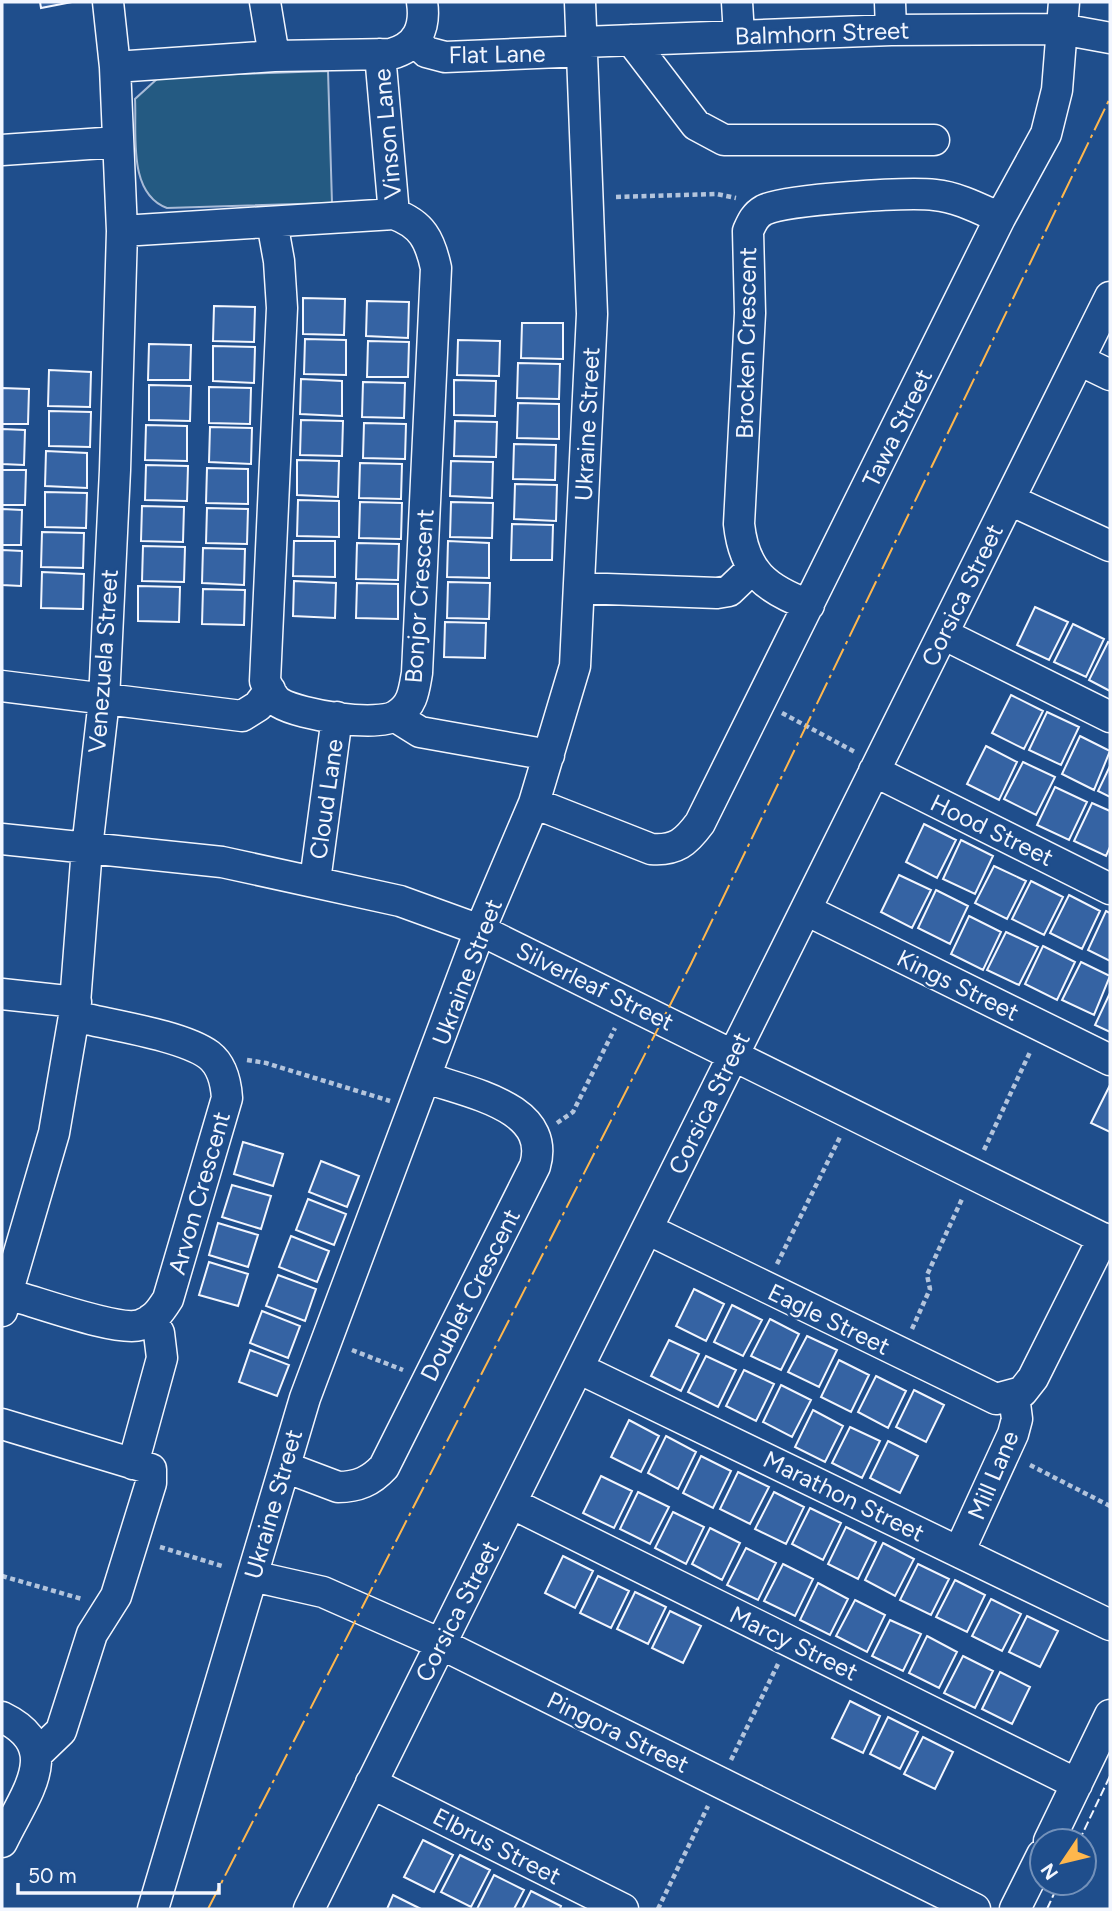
<svg xmlns="http://www.w3.org/2000/svg" width="1112" height="1911" font-family="Figtree,sans-serif">
	<style>
		.green { fill: #245a82; stroke: #a8bbd7; stroke-width: 2 }
		.building { fill: #3563a3; stroke: #f2f6ff; stroke-width: 2 }
		.lines { fill: none; stroke-linecap: round; stroke-linejoin: round }
		.minor-casing { stroke: #f2f6ff; stroke-width: 33 }
		.path { stroke: #b3c4dc; stroke-width: 4.5; stroke-dasharray: 5 3.5; stroke-linecap: butt }
		.minor { stroke: #1f4e8c; stroke-width: 30 }
		.fence { stroke: #f2f6ff; stroke-width: 2; stroke-dasharray: 9 3.5; stroke-linecap: butt }
		.power { stroke: #ffb74d; stroke-width: 2; stroke-dasharray: 24 5 3.5 5; stroke-linecap: butt }
		.labels { text-anchor: middle; dominant-baseline: central; stroke-width: 5; stroke-linejoin: round; paint-order: stroke }
		.street-label { font-size: 24px; fill: #f2f6ff; stroke: #1f4e8c }
	</style>
	<rect width="100%" height="100%" fill="#1f4e8c"/>
	<path class="green" d="M328,71l4,132 -165,5c-40,-15 -30,-75 -32,-109l22,-20 20,-3z"/>
	<path class="building" d="M40,2h32l-31,6z
		M303,298l42,1 -1,36 -41,-1z
		M367,301l42,1 -1,36 -42,-2z
		M214,306l41,1 -1,35 -41,-1z
		M522,323h41v36l-42,-1z
		M305,339l41,1v35l-42,-1z
		M458,340l42,1 -1,35 -42,-1z
		M368,341l41,1 -1,35h-41z
		M149,344l42,1 -1,35h-42z
		M213,346l42,1 -1,36 -41,-2z
		M518,363l42,1 -1,35 -42,-1z
		M49,370l42,2 -1,35 -42,-1z
		M301,379l41,2v35l-42,-2z
		M454,380l42,1 -1,35 -41,-1z
		M363,382l42,1 -1,35 -42,-1z
		M149,385l42,1 -1,35 -41,-1z
		M209,387l42,1 -1,36 -41,-1z
		M2,388l27,1 -1,35h-26z
		M518,403l41,1v35l-42,-1z
		M49,411l42,1 -1,35 -41,-1z
		M301,420l42,1 -1,35 -42,-1z
		M455,421l42,1 -1,35 -42,-1z
		M364,423l42,1 -1,35 -42,-1z
		M146,425l41,1v35l-42,-1z
		M210,427l42,1 -1,36 -42,-2z
		M2,429l23,1 -1,35 -22,-1z
		M514,444l42,1 -1,35 -42,-1z
		M46,451l41,2v35l-42,-2z
		M297,460l42,1 -1,36 -41,-2z
		M451,461l42,1 -1,36 -42,-2z
		M360,463l42,1 -1,35 -42,-1z
		M146,465l42,1 -1,35 -42,-1z
		M207,468l41,1v35l-42,-1z
		M2,470h24l-1,35h-23z
		M515,484l42,1 -1,36 -42,-2z
		M45,492l42,1 -1,35 -41,-1z
		M298,500l41,1v36l-42,-1z
		M360,502l42,1 -1,36 -42,-1z
		M451,502l42,1 -1,35 -42,-1z
		M142,506l42,1 -1,35 -42,-1z
		M207,508l41,1 -1,35 -41,-1z
		M2,509l20,1 -1,35h-19z
		M512,524l41,1 -1,35h-41z
		M42,532l42,1 -1,35 -42,-1z
		M294,541h41v36l-42,-1z
		M448,541l41,2v35l-42,-1z
		M357,543l42,1 -1,36 -42,-1z
		M143,546l42,1 -1,35 -42,-1z
		M203,548l42,1 -1,36 -42,-2z
		M2,550l20,1 -1,35 -19,-1z
		M42,572l42,2 -1,35 -42,-1z
		M294,581l42,2 -1,35 -42,-2z
		M448,582l42,1 -1,36 -42,-1z
		M357,583l41,1v35l-42,-1z
		M138,586l42,1 -1,35 -41,-1z
		M203,589l42,1 -1,35 -42,-1z
		M1035,607l33,15 -19,38 -32,-15z
		M445,622l41,1 -1,35 -41,-1z
		M1073,624l31,15 -18,38 -32,-15z
		M1108,642l2,1v48l-21,-11z
		M1011,695l32,16 -19,38 -32,-16z
		M1047,712l32,15 -18,38 -32,-15z
		M1080,736l30,15 -16,39 -32,-16z
		M986,746l31,16 -18,38 -32,-16z
		M1023,762l32,15 -19,38 -32,-16z
		M1110,766v31l-12,-6z
		M1055,787l32,15 -18,38 -32,-15z
		M1092,803l18,8v36l-4,9 -32,-15z
		M924,824l32,16 -19,38 -31,-16z
		M961,840l32,16 -18,38 -32,-15z
		M994,866l32,15 -19,38 -32,-16z
		M899,875l32,15 -19,38 -31,-16z
		M1031,881l32,16 -19,38 -32,-16z
		M936,890l32,16 -18,38 -32,-16z
		M1069,895l31,16 -18,38 -32,-16z
		M1106,911l4,2v48l-22,-11z
		M969,916l32,16 -18,38 -32,-16z
		M1006,932l32,15 -19,38 -32,-15z
		M1043,946l32,16 -18,38 -32,-16z
		M1081,962l29,14 -16,39 -32,-15z
		M1110,993v39l-15,-7z
		M1110,1085v47l-19,-9z
		M243,1142l40,12 -10,32 -39,-12z
		M321,1161l38,15 -12,31 -38,-15z
		M232,1185l39,11 -10,33 -39,-12z
		M308,1199l38,15 -12,31 -38,-15z
		M218,1223l40,12 -10,32 -39,-12z
		M291,1236l38,15 -12,31 -38,-15z
		M209,1262l39,12 -10,32 -39,-11z
		M278,1275l38,14 -11,32 -39,-15z
		M694,1289l30,15 -18,37 -30,-15z
		M732,1305l30,15 -19,36 -29,-14z
		M262,1311l38,15 -12,32 -38,-15z
		M770,1319l29,15 -18,36 -30,-14z
		M807,1336l30,14 -18,37 -31,-15z
		M669,1340l30,14 -18,37 -30,-15z
		M250,1350l39,15 -12,31 -38,-14z
		M706,1356l30,14 -18,37 -30,-15z
		M839,1360l30,15 -18,37 -30,-15z
		M744,1370l30,14 -18,37 -30,-15z
		M876,1376l30,15 -18,37 -30,-16z
		M781,1385l30,15 -19,37 -29,-15z
		M914,1390l30,15 -18,37 -30,-15z
		M813,1410l30,16 -18,36 -30,-15z
		M629,1420l30,16 -18,36 -30,-15z
		M850,1427l30,14 -18,37 -30,-15z
		M666,1436l30,16 -18,37 -30,-16z
		M888,1441l30,15 -18,37 -30,-15z
		M701,1456l30,15 -18,37 -30,-15z
		M738,1472l31,15 -19,37 -30,-15z
		M601,1476l31,15 -18,37 -31,-15z
		M638,1492l31,15 -19,37 -30,-15z
		M774,1492l30,15 -18,37 -31,-15z
		M810,1508l31,15 -18,37 -31,-16z
		M673,1512l31,15 -18,37 -31,-16z
		M846,1527l30,15 -18,37 -30,-15z
		M710,1528l30,15 -18,37 -30,-16z
		M883,1543l31,16 -19,37 -30,-16z
		M746,1548l30,15 -18,37 -31,-15z
		M563,1556l30,15 -18,37 -30,-15z
		M783,1564l30,15 -18,37 -31,-15z
		M918,1564l31,15 -18,36 -31,-15z
		M598,1576l31,15 -18,37 -31,-15z
		M955,1580l30,15 -18,37 -31,-15z
		M818,1583l30,16 -18,36 -30,-15z
		M635,1592l31,15 -18,37 -31,-15z
		M991,1599l30,15 -19,37 -30,-15z
		M855,1600l30,15 -18,37 -31,-16z
		M670,1611l31,15 -18,37 -31,-15z
		M1027,1616l31,15 -18,36 -31,-15z
		M890,1620l31,14 -18,37 -31,-15z
		M927,1636l30,16 -18,36 -30,-15z
		M963,1656l30,15 -18,37 -31,-15z
		M1000,1672l30,15 -18,37 -30,-15z
		M850,1701l30,15 -17,37 -31,-15z
		M888,1717l30,15 -18,37 -30,-15z
		M923,1737l30,15 -18,37 -31,-15z
		M423,1840l30,15 -19,37 -30,-15z
		M460,1855l30,15 -19,37 -30,-15z
		M494,1875l30,15 -10,19h-37z
		M531,1891l30,15 -1,3h-38z
		M393,1895l28,14h-34z"/>
	<g class="lines">
		<defs>
			<path id="minor" d="M265,2l9,54
				M737,2l2,33
				M890,2l1,28
				M416,40l10,12 19,5 138,-6
				M631,40l65,85 28,15h210
				M583,42l308,-12 170,-1 49,9
				M380,54l14,160
				M115,67l159,-11 117,-2c26,-7 35,-26 31,-52
				M2,150l116,-8
				M122,231l272,-17c28,10 36,26 42,54l-19,405c-3,17 -4,32 -20,42 -19,13 -97,0 -117,-12 -7,-4 -11,-14 -15,-22l17,-373 -3,-47 -7,-39
				M1079,360l31,15
				M1010,500l100,46
				M579,588l138,5 12,-2 23,-22
				M809,605c-43,-16 -65,-33 -70,-81l11,-211 -2,-82c4,-9 7,-16 16,-21 22,-11 144,-18 171,-15 22,2 45,14 65,23
				M943,634l167,83
				M2,686l240,30 16,-10 12,-16
				M396,717l24,15 129,23
				M874,771l236,118
				M534,803l117,46c25,2 35,-7 49,-26l300,-605 46,-84 11,-44 7,-88
				M2,839l220,23 178,39 80,29 630,312
				M315,881l22,-164
				M806,910l304,150
				M2,994l74,8
				M647,1229l349,170 26,-7 11,-14 70,-140
				M7,1294c28,7 110,38 133,31 14,-4 21,-15 28,-26l59,-201c-1,-15 -5,-33 -18,-43 -27,-20 -100,-30 -135,-39
				M2,1311l52,-178 20,-117 13,-168 17,-148 11,-230 7,-239 -7,-164 -7,-65
				M578,1368l532,257
				M2,1424l149,45v14l-35,113 -24,38 -31,97 -24,23
				M133,1464l29,-106 -3,-25 -8,-14
				M285,1467l53,20c20,0 33,-6 46,-20l151,-301c17,-59 -66,-73 -108,-88
				M511,1503l566,281
				M959,1552l54,-118 4,-15 -3,-23
				M252,1576l71,16 118,52 534,265
				M2,1717c64,31 22,78 0,125
				M371,1783l252,126
				M1049,1841l61,-126
				M153,1909l152,-511 175,-468 54,-127 41,-137 17,-352 -12,-312
				M309,1909l801,-1612
				M1015,1909l27,-54"/>
		</defs>
		<use href="#minor" class="minor-casing"/>
		<path class="path" d="M616,197l101,-3 19,4
			M782,713l73,39
			M247,1060l19,3 124,38
			M557,1123l16,-11 42,-84
			M984,1150l47,-100
			M777,1264l63,-127
			M912,1329l18,-40 -3,-14 35,-76
			M352,1350l51,20
			M1030,1465l80,41
			M160,1547l65,20
			M2,1576l80,23
			M731,1760l47,-96
			M658,1909l50,-103"/>
		<use href="#minor" class="minor"/>
		<path class="fence" d="M1079,1841l31,-65
			M1047,1909l12,-26"/>
		<path class="power" d="M208,1909l483,-945 419,-866"/>
	</g>
	<g class="labels">
		<g class="street-label">
			<text transform="translate(822 33) rotate(-2)">Balmhorn Street</text>
			<text transform="translate(497 54) rotate(-1)">Flat Lane</text>
			<text transform="translate(387 134) rotate(-95)">Vinson Lane</text>
			<text transform="translate(746 343) rotate(-89)">Brocken Crescent</text>
			<text transform="translate(587 424) rotate(-87)">Ukraine Street</text>
			<text transform="translate(897 428) rotate(-64)">Tawa Street</text>
			<text transform="translate(962 595) rotate(-64)">Corsica Street</text>
			<text transform="translate(419 596) rotate(-86)">Bonjor Crescent</text>
			<text transform="translate(103 661) rotate(-86)">Venezuela Street</text>
			<text transform="translate(326 799) rotate(-82)">Cloud Lane</text>
			<text transform="translate(992 830) rotate(26)">Hood Street</text>
			<text transform="translate(467 972) rotate(-69)">Ukraine Street</text>
			<text transform="translate(958 985) rotate(26)">Kings Street</text>
			<text transform="translate(595 986) rotate(26)">Silverleaf Street</text>
			<text transform="translate(709 1103) rotate(-64)">Corsica Street</text>
			<text transform="translate(199 1193) rotate(-74)">Arvon Crescent</text>
			<text transform="translate(470 1295) rotate(-63)">Doublet Crescent</text>
			<text transform="translate(829 1319) rotate(26)">Eagle Street</text>
			<text transform="translate(993 1475) rotate(-67)">Mill Lane</text>
			<text transform="translate(844 1496) rotate(26)">Marathon Street</text>
			<text transform="translate(273 1504) rotate(-74)">Ukraine Street</text>
			<text transform="translate(457 1611) rotate(-63)">Corsica Street</text>
			<text transform="translate(794 1643) rotate(26)">Marcy Street</text>
			<text transform="translate(618 1732) rotate(26)">Pingora Street</text>
			<text transform="translate(497 1846) rotate(27)">Elbrus Street</text>
		</g>
	</g>
	<rect width="1112" height="1911" fill="none" stroke="#f2f6ff" stroke-width="7"/>
	<g transform="translate(1063 1862) rotate(235)"><circle r="33" fill="#1f4e8c" stroke="#7391ba" stroke-width="2"/>
	<path d="M0-5L12 26L0 18L-12 26Z" fill="#ffb74d"/>
	<text y="-10" font-size="19" font-weight="bold" text-anchor="middle" fill="#f2f6ff">N</text>
	</g>
	<path d="M18 1883v10h201v-10" fill="none" stroke="#f2f6ff" stroke-width="3.5"/>
	<text x="28" y="1883" font-size="21" fill="#f2f6ff" stroke="#1f4e8c" stroke-width="5" paint-order="stroke">50 m</text>
</svg>
